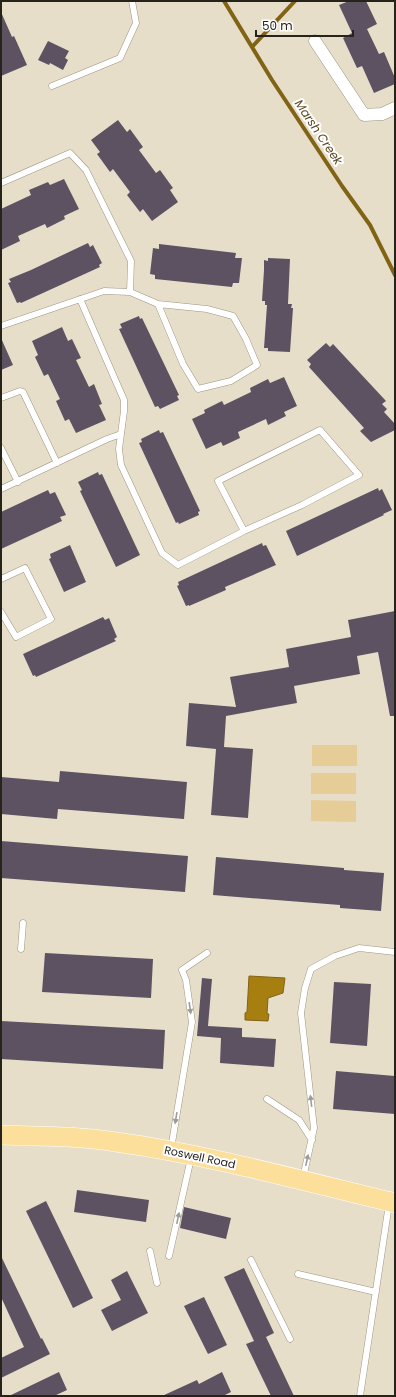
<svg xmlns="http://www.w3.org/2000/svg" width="396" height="1397" font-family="Poppins,sans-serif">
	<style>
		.green { fill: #e6cd97 }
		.water { fill: #a77f11; stroke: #806314 }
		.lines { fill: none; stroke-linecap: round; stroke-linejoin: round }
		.stream { stroke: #806314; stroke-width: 4 }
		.building { fill: #5d5262 }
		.lane-casing { stroke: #9d9582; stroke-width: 7 }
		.street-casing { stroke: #9d9582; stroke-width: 13 }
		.primary-casing { stroke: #fff; stroke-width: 20 }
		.lane { stroke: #fff; stroke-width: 6 }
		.street { stroke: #fff; stroke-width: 12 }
		.primary { stroke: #fbdf9b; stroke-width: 19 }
		.oneway { fill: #9d9c98 }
		.labels { text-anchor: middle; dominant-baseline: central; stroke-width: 4; stroke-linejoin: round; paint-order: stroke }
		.street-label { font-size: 11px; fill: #26231b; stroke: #fff }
		.water-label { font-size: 12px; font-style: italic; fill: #5a4921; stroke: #fff }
	</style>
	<rect width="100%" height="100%" fill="#e7deca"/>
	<path class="green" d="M312,745h45v21h-45z
		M311,773h45v21h-45z
		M311,800l45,1v21l-45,-1z"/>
	<path class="water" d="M249,976l36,2 -2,15 -15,5 -1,16h2l-1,7 -23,-1v-7l2,-1z"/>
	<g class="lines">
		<path class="stream" d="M224,1l48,79 70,106 28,39 25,50
			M252,47l43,-46"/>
	</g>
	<path class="building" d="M349,1h17l11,23 -10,5 12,25 5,-2 11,26v6l-21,9 -12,-27 -5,2 -14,-30 9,-5 -13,-28z
		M1,12l11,25 2,-1 13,29 -26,11z
		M48,41l21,10 -4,7 3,2 -5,10 -13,-7 -1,2 -11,-5z
		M118,120l9,12 3,-3 13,18 -4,3 17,23 4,-3 13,18 -3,2 8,12 -26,19 -9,-12 -3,3 -13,-17 3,-3 -17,-23 -3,3 -13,-18 3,-2 -9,-12z
		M64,179l15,30 -15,7 1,3 -18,9 -2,-4 -27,12 2,5 -19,9v-41l30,-14 -2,-5 19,-8 2,3z
		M88,243l2,4 3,-2 9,18 -3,2 1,2 -79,36 -1,-1 -3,1 -9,-20 3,-1 -2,-3 22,-9z
		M159,244l77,9 -1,5h7l-3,25h-6l-1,4 -77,-8v-4l-5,-1 3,-26 6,1z
		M268,258l22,1 -2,45h4l-1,4h2l-3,44 -22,-1v-3h-4l3,-43h-2v-4h-3l2,-31v-10l4,1z
		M139,316l1,3 2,-1 37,77 -2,1 2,4 -19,9 -2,-3 -3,1 -36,-78 3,-1 -2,-4z
		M62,327l6,14 4,-2 9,19 -5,2 13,27 5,-3 8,20 -3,1 7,15 -30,13 -7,-14 -4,2 -9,-20 4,-2 -12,-25 -4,2 -9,-19 3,-2 -6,-14z
		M1,338l12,27 -12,5z
		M326,343l4,4 3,-3 53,57 -4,3 5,5 -3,3 11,12v6l-24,12 -11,-11 4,-3 -55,-61 2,-3 -4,-4z
		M284,377l13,29 -13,6 2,4 -18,9 -2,-6 -28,13 2,6 -17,8 -2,-4 -15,7 -14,-30 13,-6 -1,-3 18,-9 2,4 27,-13 -1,-4 18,-9 2,4z
		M159,430l1,3 3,-1 37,79 -2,1 1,3 -20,9 -1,-2 -2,1 -37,-80 3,-1 -1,-3z
		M98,472l1,3 3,-1 38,81 -24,12 -36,-76 2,-1 -4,-8z
		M378,488l1,3 3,-2 10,21 -9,4 1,1 -87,41 -11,-25z
		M48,490l2,4 5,-2 11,23 -6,2 2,4 -61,28v-37z
		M262,543l1,3 3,-1 10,20 -51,22 1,3 -37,16v-1l-3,1 -9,-20 2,-1 -1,-3z
		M70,545l16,37 -22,10 -15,-33 2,-1 -1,-4z
		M395,611v105h-5l-12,-64 -21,4 3,18 -66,12 3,17 -71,13 -2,31 29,2 -5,69 -37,-3 5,-66 -30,-3 3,-43 47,4 -6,-30 59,-10 -3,-18 65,-12 -3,-17z
		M103,617l2,3 4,-2 8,19 -3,2 2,2 -80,36 -1,-2 -2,1 -10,-22z
		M60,771l127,11 -3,37 -126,-10 -1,10 -56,-5v-37l58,5z
		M1,841l187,15 -3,36 -184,-14z
		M216,857l128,11v2l40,3 -3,38 -41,-3v-3l-127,-10z
		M45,953l108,6 -2,39 -109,-6z
		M202,978l10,1 -4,47 34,2v9l34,2 -2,28 -54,-4 1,-25 -24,-2z
		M334,982l37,2 -4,62 -37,-3z
		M1,1021l164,9 -2,39 -162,-10z
		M336,1071l59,5v38l-62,-5z
		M77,1190l72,10 -3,22 -72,-10z
		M46,1201l47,97 -20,10 -47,-97z
		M184,1207l47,11 -5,21 -46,-11z
		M1,1256l40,83 1,-1 8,16 -49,24v-20l23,-11 -23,-50z
		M244,1268l30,65 -8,4 28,59h-23l-25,-52 8,-3 -30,-64z
		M127,1271l21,42 -36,18 -11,-21 20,-10 -10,-20z
		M204,1297l23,48 -19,9 -24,-48z
		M59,1372l8,18 -13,6h-45z
		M222,1372l9,20 -8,4h-61l35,-16 2,4z"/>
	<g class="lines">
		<defs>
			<path id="lane" d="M52,86l68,-28 16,-35 -4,-22
				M1,183l69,-30 16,17 45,91 -1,31
				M80,299l44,101v11l-5,38 2,16 41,88 16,12 66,-34 58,-26 57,-30 -39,-45 -102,51 26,50
				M1,326l103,-35 26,1 28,12 25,60 15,25 33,-8 26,-16 -11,-26 -13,-23 -26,-7 -49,-5
				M1,398l19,-7 3,1 34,71
				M1,448l17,34
				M1,489l106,-50 14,-5
				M1,579l24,-11 26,51 -35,18 -15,-25
				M21,949l2,-26
				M267,1099l32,21 13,20
				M171,1149l21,-127 -6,-42 -4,-10 25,-17
				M303,1178l11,-50 -13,-115 4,-25 6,-19 24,-13 24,-8 36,4
				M150,1251l7,32
				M169,1256l22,-98
				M251,1260l39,79
				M298,1274l78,18
				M360,1396l29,-192"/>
			<path id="street" d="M315,41l49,74 18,-1 13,-6"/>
			<path id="primary" d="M1,1135c38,1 77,1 115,7 94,13 187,39 279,61"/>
		</defs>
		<use href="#lane" class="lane-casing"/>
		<use href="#street" class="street-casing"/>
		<use href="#primary" class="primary-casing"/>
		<use href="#lane" class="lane"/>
		<use href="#street" class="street"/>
		<use href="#primary" class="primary"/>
	</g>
	<defs><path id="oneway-solid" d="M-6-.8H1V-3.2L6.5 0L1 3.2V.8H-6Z"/></defs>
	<g class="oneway">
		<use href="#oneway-solid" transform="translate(190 1008) rotate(82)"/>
		<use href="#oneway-solid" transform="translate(311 1101) rotate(-97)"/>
		<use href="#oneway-solid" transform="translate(176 1118) rotate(99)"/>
		<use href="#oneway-solid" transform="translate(307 1160) rotate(-78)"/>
		<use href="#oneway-solid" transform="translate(178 1218) rotate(-78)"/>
	</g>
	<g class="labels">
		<g class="street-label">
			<text transform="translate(200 1157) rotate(12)">Roswell Road</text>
		</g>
		<g class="water-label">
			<text transform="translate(319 132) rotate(56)">Marsh Creek</text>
		</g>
	</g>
	<rect width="396" height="1397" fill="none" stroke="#26231b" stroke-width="4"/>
	<path d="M256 30v6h97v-6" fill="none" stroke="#26231b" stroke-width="2"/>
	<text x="262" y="30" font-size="12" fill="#26231b" stroke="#ffffff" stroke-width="3" paint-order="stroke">50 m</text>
</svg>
